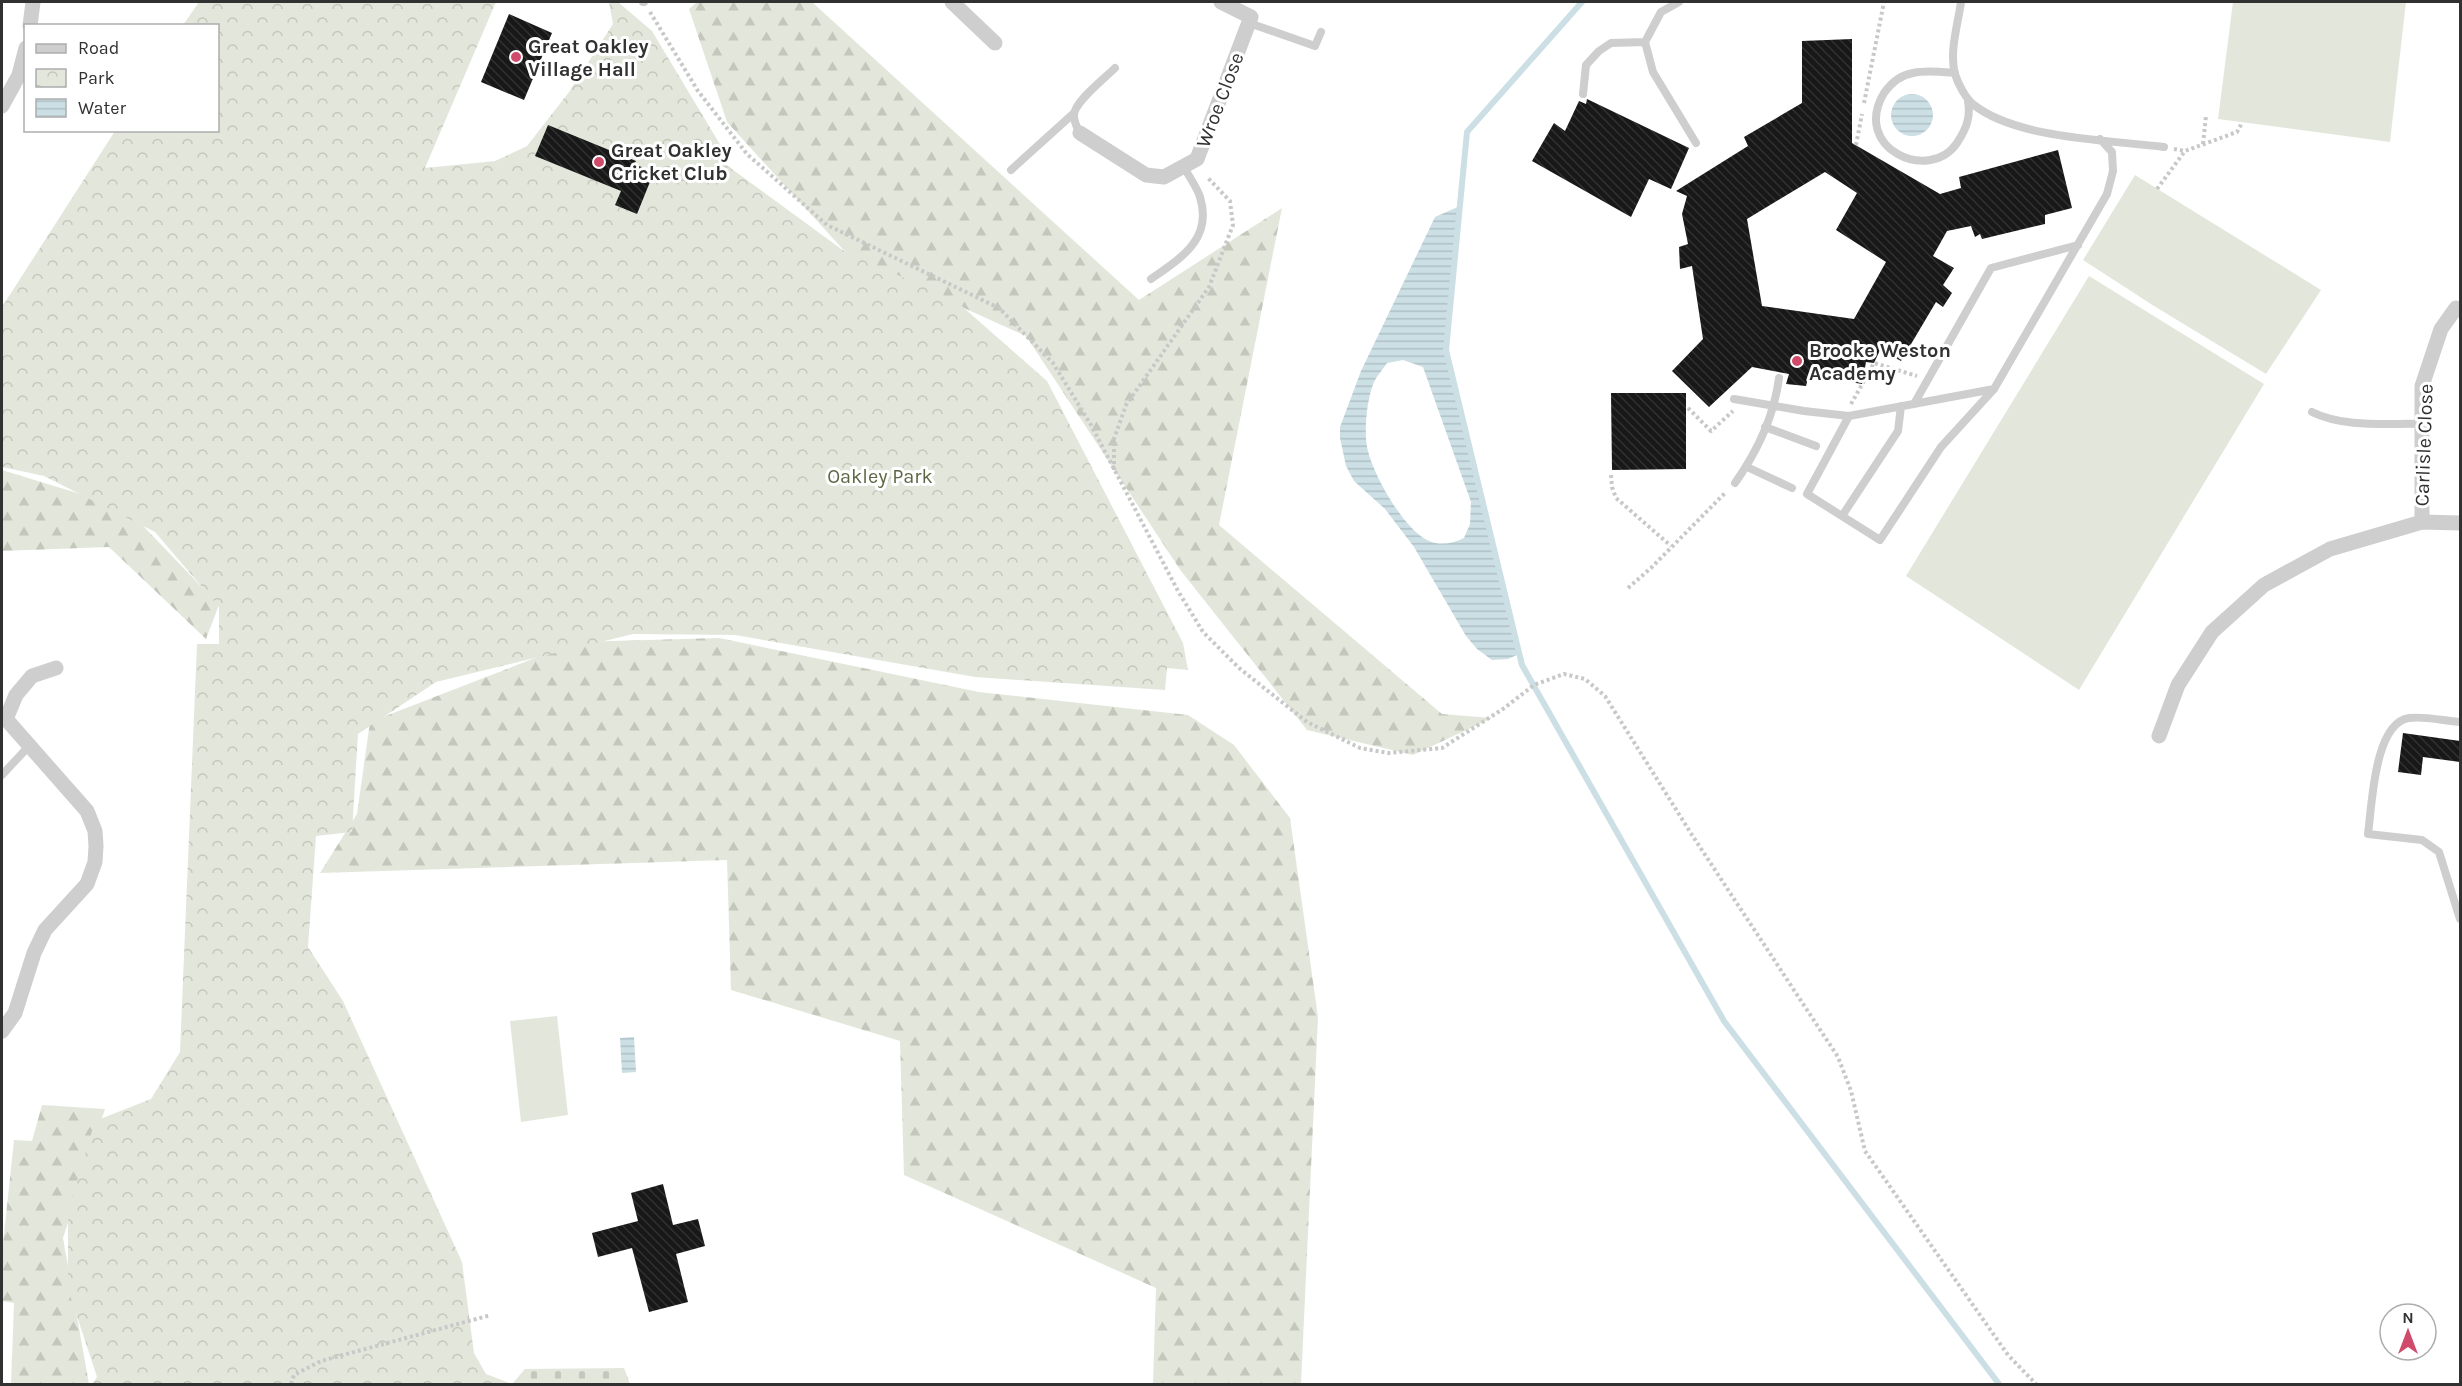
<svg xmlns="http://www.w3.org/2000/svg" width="2462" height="1386" font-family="Karla,sans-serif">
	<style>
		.grass { fill: #e3e7db }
		.forest { fill: url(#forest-firs) }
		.cemetery { fill: url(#cemetery-stones) }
		.park { fill: url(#park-crowns) }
		.water { fill: url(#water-rules); fill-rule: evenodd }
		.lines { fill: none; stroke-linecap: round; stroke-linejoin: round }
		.stream { stroke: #cbdfe5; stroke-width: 6 }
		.building { fill: url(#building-back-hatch); fill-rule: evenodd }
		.path { stroke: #c8c8c8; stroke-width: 4; stroke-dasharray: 3 3; stroke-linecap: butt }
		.service { stroke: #cecece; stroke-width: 8 }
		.minor { stroke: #cecece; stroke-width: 15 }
		.poi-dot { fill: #d04b6a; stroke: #fff; stroke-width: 2 }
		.labels { text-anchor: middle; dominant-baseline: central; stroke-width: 6; stroke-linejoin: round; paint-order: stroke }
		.poi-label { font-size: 20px; font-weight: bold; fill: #313131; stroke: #fff; text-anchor: start }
		.street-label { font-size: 20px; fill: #313131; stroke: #fff }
		.park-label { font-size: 20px; fill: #5a6844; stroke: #fff }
	</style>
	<defs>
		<pattern id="forest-firs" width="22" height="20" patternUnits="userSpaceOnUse" patternTransform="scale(1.5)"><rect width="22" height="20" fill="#e3e7db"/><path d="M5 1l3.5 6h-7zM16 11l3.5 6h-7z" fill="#c3c7bc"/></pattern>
		<pattern id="cemetery-stones" width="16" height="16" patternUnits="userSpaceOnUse" patternTransform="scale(1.5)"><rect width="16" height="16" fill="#e3e7db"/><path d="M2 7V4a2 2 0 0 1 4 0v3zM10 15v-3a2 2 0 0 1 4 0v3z" fill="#c3c7bc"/></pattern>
		<pattern id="park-crowns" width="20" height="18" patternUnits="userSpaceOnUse" patternTransform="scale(1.5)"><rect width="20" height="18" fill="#e3e7db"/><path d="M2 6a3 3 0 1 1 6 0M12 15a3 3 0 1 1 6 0" fill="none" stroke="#c3c7bc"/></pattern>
		<pattern id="water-rules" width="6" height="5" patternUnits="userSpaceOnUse" patternTransform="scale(1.5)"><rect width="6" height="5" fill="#cbdfe5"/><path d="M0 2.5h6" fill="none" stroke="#afc0c5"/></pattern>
		<pattern id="building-back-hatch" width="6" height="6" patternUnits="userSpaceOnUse" patternTransform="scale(1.5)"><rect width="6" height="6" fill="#181818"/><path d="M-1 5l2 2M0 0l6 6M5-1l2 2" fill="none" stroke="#313131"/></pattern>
	</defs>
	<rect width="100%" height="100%" fill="#fff"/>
	<path class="grass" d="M2233,2h173l-16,140 -172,-23z
		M2135,175l186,115 -55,84 -112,-68 -71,-46z
		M2089,276l175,108 -185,306 -173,-114z
		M557,1016l11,99 -47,7 -11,-101z"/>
	<path class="forest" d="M697,2h115l327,298 143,-92 -63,317 223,189 50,4 -79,37 -106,-25 -126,-159 -155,-235 -177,-80 -122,-134 -38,-113z
		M2,470l124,38 93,97 -13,34 -97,-92 -107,4z
		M719,638l260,54 209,23 46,30 56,73 28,199 -17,367h-148l3,-96 -252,-113 -4,-134 -169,-51 -4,-130 -407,13 37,-59 13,-92 206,-80z
		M42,1105l63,4 -42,129 26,146h-78l3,-81 -12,-2v-48l12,-113 18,1z"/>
	<path class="cemetery" d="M624,1368l6,16h-118l13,-15z"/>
	<path class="park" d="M199,2h297l-71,166 70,-7 32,-15 42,-54 44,-68 -4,-22h9l34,29 69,115 4,18 119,87 112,50 91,80 136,262 5,27 -21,-2 -2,22 -190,-13 -240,-42 -102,-1 -197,48 -78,52 -6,98 -36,4 -8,111 35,54 119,261 12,91 12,21 26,10h-420l5,-7 -29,-88v-78l27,-90 56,-22 29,-47 17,-408h22v-37l-64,-75 -111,-56 -42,-9v-160l113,-176 103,-1v-104l-35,-1z"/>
	<path class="water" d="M1891 115a21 21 0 1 1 42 0a21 21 0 1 1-42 0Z
		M1460,206l-14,144 73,304 -11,5 -16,1 -15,-11 -11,-13 -52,-89 -29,-38 -31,-28 -8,-15 -6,-28v-11l21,-56 74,-154zM1403,360l20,7 48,135 -1,22 -6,14c-10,5 -23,8 -35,3 -25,-11 -55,-65 -61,-90 -5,-17 -1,-53 6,-69 3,-6 9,-13 13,-19z
		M634,1037l2,35 -14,1 -2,-35z"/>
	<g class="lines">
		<path class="stream" d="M1582,2l-115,130 -21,218 76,315 202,356 275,363"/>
	</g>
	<path class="building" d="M509,14l43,19 -28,67 -43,-18z
		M1852,39v104l88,51 21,-6 -2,-11 99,-27 14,58 -27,7v9l-63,15 -2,-5 -5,3 -4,-11 -24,5 -14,25 21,12 -11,17 9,8 -9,14 -7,-5 -35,59 -21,-11 -6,13 -8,-1 -4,22 -53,-9 -3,11 -20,-2 3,-10 -37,-7 -43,40 -37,-36 31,-32 -11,-73 -12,3 -1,-22 9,-3 -6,-30 5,-18 -11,-5 72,-45 -4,-9 58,-34v-62zM1825,172l32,21 -21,37 50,32 -32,57 -92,-13 -15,-87z
		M1587,99l102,49 -18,41 -22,-10 -18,38 -99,-56 22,-38 11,8 14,-30 7,3z
		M548,125l88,36 -2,3 20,8 -17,42 -22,-9 6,-14 -86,-35z
		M1611,393h75v76l-74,1z
		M2403,733l57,8v21l-37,-5 -2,18 -23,-3z
		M663,1184l10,41 25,-6 7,27 -29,8 12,48 -39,10 -17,-64 -34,9 -6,-24 46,-12 -7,-28z"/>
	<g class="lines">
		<path class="path" d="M650,12l48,79 49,63 80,71 172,83 54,55 38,62 87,166 25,41 36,36 68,54 53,26 29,5 53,-5 61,-39 31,-24 30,-11 21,5 20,17 87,139 146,222 13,34 14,60 143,204 28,29
			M1864,103l20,-101
			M2203,144l3,-28
			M1856,145l6,-31
			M2174,149l11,2 52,-19 5,-9
			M2157,189l28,-38
			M1851,404l23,-41 43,13
			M1688,408l23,23 22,-20
			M1114,470v-31l12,-34 83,-118 24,-62 -3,-24 -23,-24
			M1611,475l1,12 4,11 55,48
			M1628,588l23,-20 75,-76
			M291,1384l3,-9 27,-14 170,-46"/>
		<path class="service" d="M643,2h1
			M1679,2l-18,10 -16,30 8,30 43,71
			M1961,2c-3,22 -12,50 -6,72 3,10 11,25 19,31 43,34 136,35 190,42
			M1249,23l66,23 6,-14
			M1955,73c-13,-1 -29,-3 -42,0 -12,2 -22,10 -29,20 -33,55 45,91 73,50 9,-14 14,-25 11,-42
			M1583,94l3,-29 13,-14 12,-8 34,-1
			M1080,133c-3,-5 -6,-11 -6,-18 0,-13 31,-37 41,-47
			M1011,170l63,-57
			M1151,279c30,-21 62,-40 49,-82 -3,-10 -11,-20 -16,-30
			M1994,389l-145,27 -42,78 73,46 61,-93 53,-58 113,-195 6,-23 -1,-19 -12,-13
			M1734,399l70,12 45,5
			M1914,404l77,-136 87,-23
			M2312,412c32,16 75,11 110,12
			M1765,427l51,19
			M1747,467l45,21
			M1735,483c22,-31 39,-67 44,-105
			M1842,516l56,-85 3,-25
			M2460,722c-15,-1 -35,-6 -51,-4 -35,5 -37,88 -41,116l54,6 17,12 21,67
			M2,775l27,-29"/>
		<path class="minor" d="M952,2l43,41
			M30,26l3,-24
			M2,106l17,-31 7,-27
			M1080,133l66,42 18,2 33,-18 54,-142 -30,-15
			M2422,522v-136l19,-57 15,-21 4,2
			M2159,736l19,-51 34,-53 52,-47 66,-36 92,-27 38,1
			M2,1031l13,-18 19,-60 11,-23 42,-46 8,-22 1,-16 -1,-15 -8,-20 -81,-92 10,-24 16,-19 24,-8"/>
	</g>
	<g class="poi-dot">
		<circle cx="516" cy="57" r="6"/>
		<circle cx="599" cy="162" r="6"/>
		<circle cx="1797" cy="361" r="6"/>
	</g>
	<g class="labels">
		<g class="poi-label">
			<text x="528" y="46">Great Oakley<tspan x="528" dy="23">Village Hall</tspan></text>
			<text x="611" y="150">Great Oakley<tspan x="611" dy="23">Cricket Club</tspan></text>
			<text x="1809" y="350">Brooke Weston<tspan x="1809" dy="23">Academy</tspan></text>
		</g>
		<g class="street-label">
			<text transform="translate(1220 100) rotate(-69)">Wroe Close</text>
			<text transform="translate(2424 445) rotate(-88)">Carlisle Close</text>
		</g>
		<g class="park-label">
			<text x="880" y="476">Oakley Park</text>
		</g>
	</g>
	<rect width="2462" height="1386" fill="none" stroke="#313131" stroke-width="6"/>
	<rect x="24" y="24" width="195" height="108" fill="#ffffff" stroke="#adadad" stroke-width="1.5"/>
	<rect x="36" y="44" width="30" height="9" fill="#cecece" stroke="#adadad" stroke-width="1.5"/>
	<text x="78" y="54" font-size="18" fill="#313131">Road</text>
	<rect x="36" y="69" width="30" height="18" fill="url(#park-crowns)" stroke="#adadad" stroke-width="1.5"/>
	<text x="78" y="84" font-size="18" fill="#313131">Park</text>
	<rect x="36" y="99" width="30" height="18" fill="url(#water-rules)" stroke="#adadad" stroke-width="1.5"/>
	<text x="78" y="114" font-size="18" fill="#313131">Water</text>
	<g transform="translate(2408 1332)"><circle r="28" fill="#ffffff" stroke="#adadad" stroke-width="1.5"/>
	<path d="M0-4.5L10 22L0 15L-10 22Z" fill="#d04b6a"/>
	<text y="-9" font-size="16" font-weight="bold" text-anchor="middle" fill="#313131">N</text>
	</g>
</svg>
